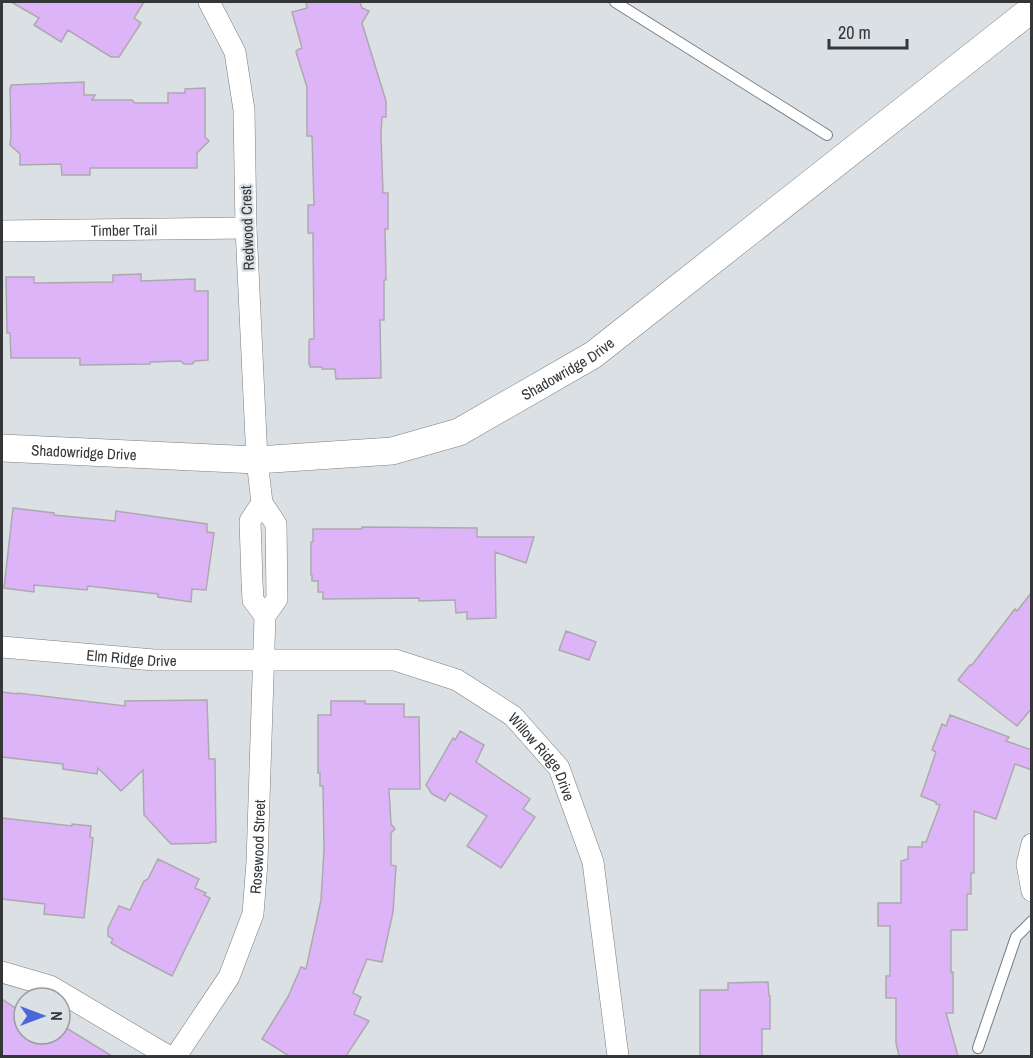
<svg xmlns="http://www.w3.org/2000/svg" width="1033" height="1058" font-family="'Archivo Narrow',sans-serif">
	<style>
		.building { fill: #deb4f8; stroke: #aca9ae; stroke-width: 1.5 }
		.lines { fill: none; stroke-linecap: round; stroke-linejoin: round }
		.service-casing { stroke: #7a7e82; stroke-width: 12 }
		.minor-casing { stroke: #7a7e82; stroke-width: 22 }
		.tertiary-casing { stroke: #7a7e82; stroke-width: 28 }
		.service { stroke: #fff; stroke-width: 10 }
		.minor { stroke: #fff; stroke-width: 21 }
		.tertiary { stroke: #fff; stroke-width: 27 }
		.labels { text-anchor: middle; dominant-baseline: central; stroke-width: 4.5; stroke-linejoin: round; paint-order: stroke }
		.street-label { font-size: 15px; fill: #343638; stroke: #dbe0e4 }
	</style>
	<rect width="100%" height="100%" fill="#dbe0e4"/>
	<path class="building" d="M11,2h133l-10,16 7,5 -22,34h-8l-43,-27 -7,12 -27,-17 5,-7z
		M306,2h54l2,6 7,3 -7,12 24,78v16h-4l-1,18 2,58h5v36h-3l1,51h-2v40h-4l1,58 -45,1 -1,-10h-13v-2h-12v-3h-1v-23l1,-2h4l-1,-106h-5v-28h6l-2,-69h-5v-49l-11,-35 1,-2 5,-2 -10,-36 15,-4z
		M84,82v13h11l-3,5h40l3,3h33v-10h17v-4l20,-1v49l4,4 -12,12v15h-107v7h-28l-1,-11 -41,1v-11l-10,-9 1,-9 -1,-48h1v-3z
		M141,274v7l54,-2v12h13v69l-13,1 -3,3h-8l-3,-3 -31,1v2l-70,1v-7h-69l-1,-25h-3l-1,-56h28v6l79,-1v-7z
		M13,508l41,5v2l61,6 1,-10 91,13v8l7,1 -8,57 -14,-1 -1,13 -33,-5v-3l-70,-8 -1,4 -53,-5v7l-30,-4z
		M362,527l115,1v9h57l-8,26 -31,-11 1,66 -29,1v-7l-11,1 -1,-13 -36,1v-3l-96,1v-7h-5v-11h-6v-6h-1v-33h2v-13h49z
		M1032,592v116l-15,18 -59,-46 12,-15h2l43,-56 2,2z
		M566,631l30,11 -7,18 -30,-10z
		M2,692l16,2v-1l107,13v-5l82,-1 2,59h6l1,83h-6v1l-39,1 -27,-29 -1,-45 -22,21 -23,-23 -1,6 -34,-5v-5l-61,-7z
		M331,701h34v3h39v13h15l1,72h-31l2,35 4,5 -4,4v32l5,1 -3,46 -11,50 -15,-3 -14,34 8,4 -7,17 15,7 -23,35h-57l-27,-17 26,-42 13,-30 5,2 15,-69 3,-50 -1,-64h-3v-13h-2v-58h13z
		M950,715l59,22 -3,4 26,9v20l-17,-6 -19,55 -22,-8v62h-3v21h-4v36h-16v42h2v41h-7l12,43h-59l-3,-13v-45h-10v-22h4v-50h-12v-23h23v-42l7,-2v-12h14v-5h4l14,-37 -4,-1v-2l-15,-6 15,-44 -4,-2 10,-26 4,2z
		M460,731l24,14 -8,17 54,37 -7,10 12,8 -34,51 -34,-22 20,-30 -37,-23 -5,8 -9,-5 -4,-2 -6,-9 27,-47 2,2z
		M2,818l70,8v-2l19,2 -1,11 3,1 -9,80 -40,-4 1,-10 -43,-5z
		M158,859l41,20 -4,9 11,5 -2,2 6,3 -38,78 -49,-26 -12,-7 2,-4 -5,-3v-8l11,-22 11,4 14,-29 4,-2z
		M768,982l1,14h1v33h-8v27h-62v-66h28v-7z
		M2,999l22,15v20h29l7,4v-14l52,32h-110z"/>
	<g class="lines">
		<defs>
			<path id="service" d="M615,2l212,133
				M978,1048l38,-111 16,-16"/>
			<g id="minor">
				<path id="s1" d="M2,231l244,-3"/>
				<path d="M262,503l-12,18 2,60 1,19 12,16"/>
				<path id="s2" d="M2,647l152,13h241l62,20 56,36 46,52 34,94 25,194"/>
				<path d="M1032,844l-5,20 5,27"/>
				<path d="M2,972l48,14 118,70"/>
				<path id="s3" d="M176,1056l53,-79 24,-63 4,-52 8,-246 12,-17 -1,-75 -14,-21 -5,-43 -11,-232 -2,-118 -9,-58 -26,-50"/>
			</g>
			<g id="tertiary">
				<path id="s4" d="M2,448l255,12 135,-9 67,-19 134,-77 439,-346"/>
			</g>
		</defs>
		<use href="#service" class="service-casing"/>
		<use href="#minor" class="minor-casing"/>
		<use href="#tertiary" class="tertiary-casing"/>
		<use href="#service" class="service"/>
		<use href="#minor" class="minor"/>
		<use href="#tertiary" class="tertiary"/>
	</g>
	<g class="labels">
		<g class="street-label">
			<text transform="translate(247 228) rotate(-92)">Redwood Crest</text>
			<text stroke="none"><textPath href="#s1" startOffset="122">Timber Trail</textPath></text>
			<text stroke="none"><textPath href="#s4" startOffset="586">Shadowridge Drive</textPath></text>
			<text stroke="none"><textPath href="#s4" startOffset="82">Shadowridge Drive</textPath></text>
			<text stroke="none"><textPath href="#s2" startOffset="130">Elm Ridge Drive</textPath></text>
			<text stroke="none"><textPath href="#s2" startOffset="576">Willow Ridge Drive</textPath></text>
			<text stroke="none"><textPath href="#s3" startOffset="230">Rosewood Street</textPath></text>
		</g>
	</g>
	<rect width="1033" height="1058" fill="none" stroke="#343638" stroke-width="6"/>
	<g transform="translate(42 1016) rotate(90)"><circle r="28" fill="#dbe0e4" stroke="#989c9f" stroke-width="1.5"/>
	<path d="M0-4.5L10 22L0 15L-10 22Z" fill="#4a66da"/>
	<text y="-9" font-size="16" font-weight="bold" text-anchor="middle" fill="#343638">N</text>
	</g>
	<path d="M829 39v9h78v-9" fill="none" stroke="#343638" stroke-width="3"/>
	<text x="838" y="39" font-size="18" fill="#343638" stroke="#dbe0e4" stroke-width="4.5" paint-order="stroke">20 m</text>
</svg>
